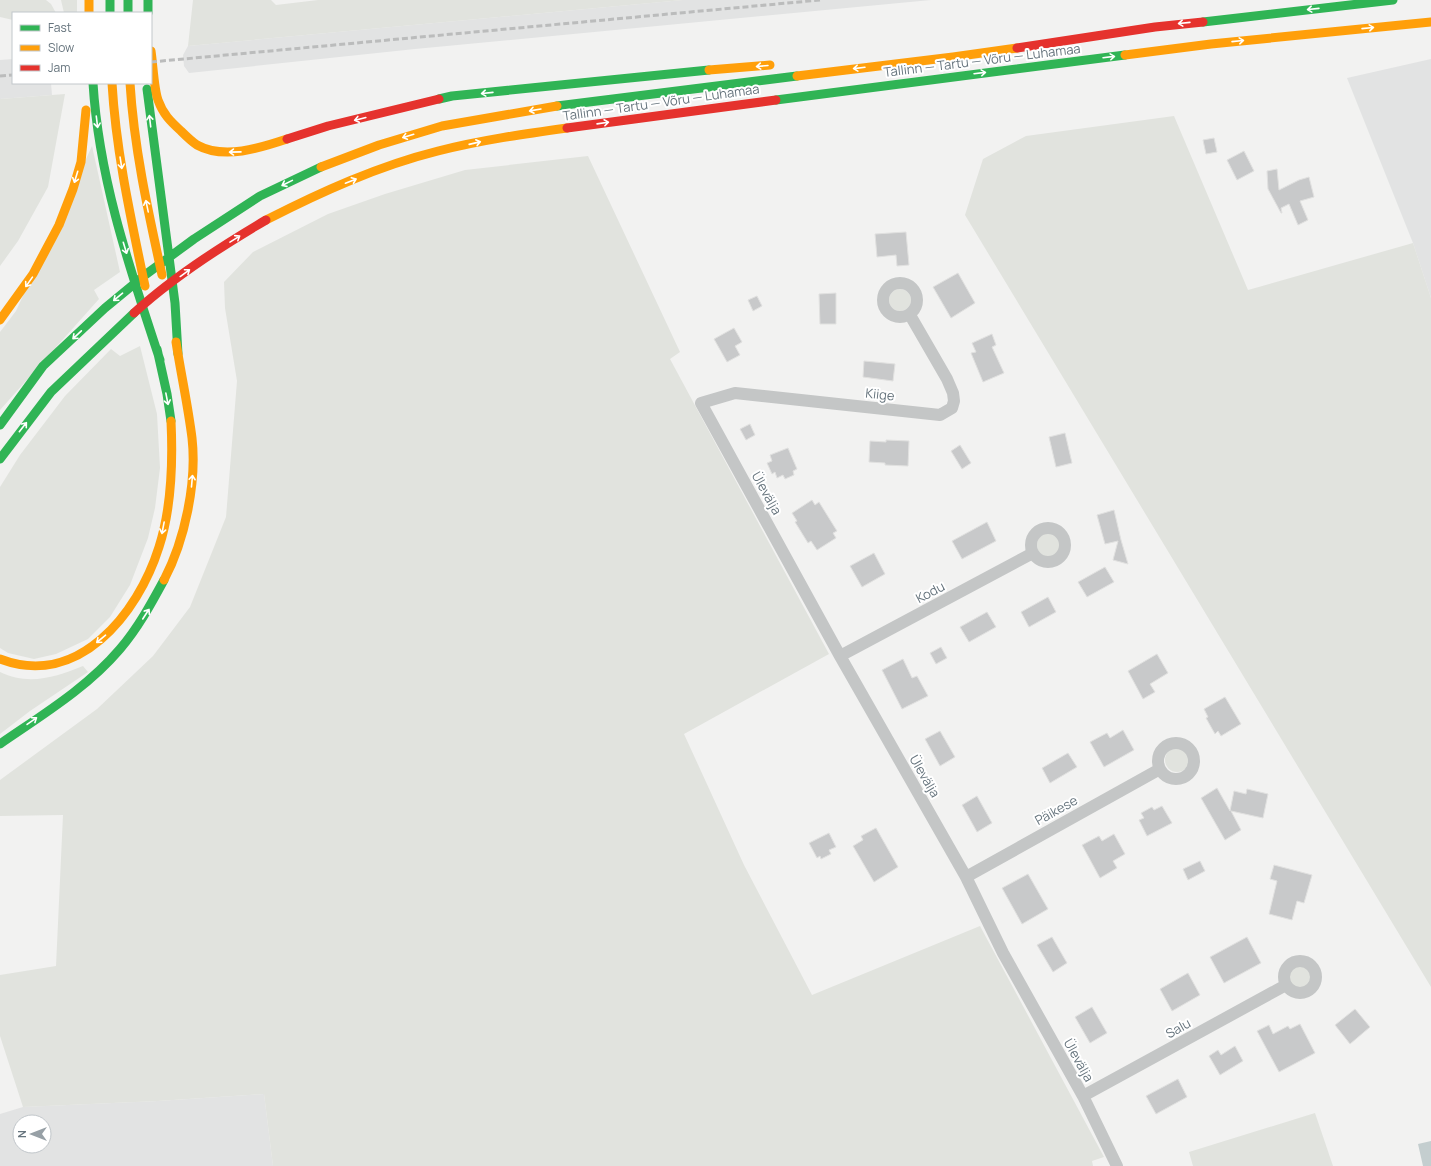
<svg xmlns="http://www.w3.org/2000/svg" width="1431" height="1166" font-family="Manrope,sans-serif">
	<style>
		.built { fill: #e2e3e3; fill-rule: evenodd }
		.green { fill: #e1e3de }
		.water { fill: #c4cecf }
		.building { fill: #c8c9ca; stroke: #e1e1e0 }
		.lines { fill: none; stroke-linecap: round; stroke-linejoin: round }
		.street { stroke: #c4c6c6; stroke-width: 12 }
		.fast { stroke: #30b455; stroke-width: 9 }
		.slow { stroke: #ff9f0a; stroke-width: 9 }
		.jam { stroke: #e5322d; stroke-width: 9 }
		.rail { stroke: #bbbcbc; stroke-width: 3; stroke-dasharray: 6 3; stroke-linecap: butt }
		.oneway { stroke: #fff }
		.labels { text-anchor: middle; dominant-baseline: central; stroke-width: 4; stroke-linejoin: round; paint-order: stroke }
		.street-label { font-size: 13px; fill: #66747d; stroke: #fff }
	</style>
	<rect width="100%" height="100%" fill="#f2f2f1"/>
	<path class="built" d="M683,0h248l-516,49 -226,24 -5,-7 -1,-11 5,-9z
		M13,59v24h38l1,12 -52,4v-39z
		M1431,59v239l-18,-55 -66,-165z
		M264,1094l9,72h-273v-52l23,-7 135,-6zM20,1122h24v24h-24z"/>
	<path class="green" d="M0,0h46l5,4 5,9h-43v7l-13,-3z
		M61,0h16v13h-13z
		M193,0h78l5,5 42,-5h365l-495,46z
		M65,94l-17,93 -30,54 -18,25v-167z
		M1174,116l74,174 165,-47 18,55v689l-466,-772 18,-56 43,-23z
		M92,146l28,126 -26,18 5,9 -99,111v-78l16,-21z
		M588,156l92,196 -10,7 159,295 -145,80 60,131 68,130 168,-69 124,231 -12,4 1,5h-820l-9,-72 -106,7 -135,6 -23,-71v-61l56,-9 7,-151 -63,1v-36l97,-71 56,-53 37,-49 36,-90 11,-136 -12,-73 -1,-26 29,-30 75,-38 57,-20 80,-24z
		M889 300a11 11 0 1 1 22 0a11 11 0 1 1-22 0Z
		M140,346l17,68 3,54 -5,40 -7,30 -18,47 -20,32 -22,22 -32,15 -22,5 -26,-6 -8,-5v-161l20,-32 45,-59 46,-47 9,7z
		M1037 545a12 12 0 1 1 24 0a12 12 0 1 1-24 0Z
		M83,666l5,6 -58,39 -30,23v-62c29,14 56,5 83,-6z
		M1165 760a12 12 0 1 1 24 0a12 12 0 1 1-24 0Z
		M1288 977a12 12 0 1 1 24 0a12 12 0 1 1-24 0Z
		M1315,1113l18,53h-140l-4,-14z"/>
	<path class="water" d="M1431,1141v25h-8l-5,-22z"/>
	<path class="building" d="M1214,138l3,14 -11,2 -3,-14z
		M1244,151l10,20 -17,9 -10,-20z
		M1277,169l2,21 20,-10 10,-3 5,20 -14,4 8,19 -10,5 -9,-21 -8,4 1,5h-1l-13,-24 -1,-18z
		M906,232l3,33 -12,1 -1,-11 -19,2 -2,-23z
		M958,273l17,30 -24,15 -18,-31z
		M836,293v31h-16l-1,-30z
		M757,296l5,10 -9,5 -5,-11z
		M734,328l8,14 -7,4 5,9 -13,7 -13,-23z
		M992,334l4,11 -4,2 12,26 -21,9 -12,-29 5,-1 -4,-9z
		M864,361l31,3 -2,17 -30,-4z
		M750,424l5,11 -9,5 -6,-11z
		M1065,433l7,30 -16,4 -7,-30z
		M886,440l23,1 -1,25 -23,-1v-2l-16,-1 1,-21 16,1z
		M960,445l11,18 -9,6 -11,-18z
		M788,448l9,21 -4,2 1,4 -9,4 -2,-4 -6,3 -2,-6 -3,2 -5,-11 5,-2 -2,-6z
		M812,500l3,5 4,-3 18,29 -4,2 3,5 -19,12 -6,-9 -3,2 -13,-21 2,-1 -5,-8z
		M1114,510l7,30 7,24 -15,-4 5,-19 -13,3 -8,-29z
		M987,522l9,19 -34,18 -10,-18z
		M874,553l11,21 -23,13 -12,-21z
		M1105,567l9,15 -27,15 -9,-15z
		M1048,597l8,15 -27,15 -8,-15z
		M987,612l9,15 -27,15 -9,-15z
		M941,647l6,11 -11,6 -6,-11z
		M1157,654l11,19 -18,11 5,8 -12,7 -15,-28z
		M903,659l9,19 5,-2 11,20 -26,13 -20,-39z
		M1225,697l16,27 -20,12 -3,-5 -3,3 -9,-16 2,-1 -4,-8z
		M1123,730l11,20 -30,17 -14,-25 17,-9 3,5z
		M940,731l15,26 -15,9 -15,-27z
		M1068,753l9,14 -27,16 -8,-15z
		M1217,788l13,23 4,-20 12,3 1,-5 21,5 -5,24 -32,-7 10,19 -16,10 -24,-42z
		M977,796l15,27 -15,9 -15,-27z
		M1162,806l10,17 -25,13 -8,-16 5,-2 -3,-5 11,-6 2,3z
		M876,828l22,39 -24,15 -21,-36 10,-6 -2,-4z
		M829,833l7,14 -7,3 2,4 -10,5 -1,-3 -3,2 -8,-15z
		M1114,834l11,20 -12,7 4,7 -17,10 -18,-33 17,-9 3,5z
		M1200,861l5,10 -17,9 -5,-11z
		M1274,865l38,10 -8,28 -7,-2 -5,19 -23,-6 8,-33 -7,-2z
		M1028,874l20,35 -26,15 -20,-36z
		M1052,937l15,26 -14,9 -16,-27z
		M1247,937l14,26 -37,20 -14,-26z
		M1188,973l12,22 -28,16 -12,-22z
		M1092,1007l15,26 -17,10 -15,-26z
		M1355,1009l15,18 -20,17 -15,-19z
		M1300,1024l15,29 -36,19 -22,-41 12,-6 4,9 15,-8 2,3z
		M1235,1046l8,15 -23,14 -11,-19 9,-6 3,5z
		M1178,1079l9,18 -31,17 -10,-18z"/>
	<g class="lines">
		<path class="street" d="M883 300a17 17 0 1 1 34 0a17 17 0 1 1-34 0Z
			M910,315l37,64 6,14 1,8 -2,7 -12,7 -205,-22 -34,10 139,253 126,221 37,76 80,143 34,70
			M1031 545a17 17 0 1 1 34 0a17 17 0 1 1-34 0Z
			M840,656l193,-103
			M1158 761a18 18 0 1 1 36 0a18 18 0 1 1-36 0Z
			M966,877l194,-108
			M1284 977a16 16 0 1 1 32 0a16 16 0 1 1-32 0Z
			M1083,1096l203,-111"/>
		<path class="fast" d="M110,0v13
			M128,0v13
			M148,0v13
			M1203,22l190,-22
			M93,83c6,97 37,186 67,277
			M147,89l28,214 3,51
			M439,99l13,-3 257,-26
			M776,100l349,-45
			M557,106l240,-30
			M157,349l10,45 4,27
			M0,425l43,-59 62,-58 40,-33 49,-36 66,-43 61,-29
			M0,459l51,-67 83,-79
			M0,744c42,-29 87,-56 120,-95 18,-21 31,-45 44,-69"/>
		<path class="slow" d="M89,0v13
			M151,51c2,13 3,38 7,49 5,14 12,21 23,31 5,5 10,10 16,14 27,15 63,3 90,-6
			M1125,55l86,-11 220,-22
			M709,70l61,-5
			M797,76l156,-19 64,-9
			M112,83c4,69 19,136 33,203
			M130,83c4,65 18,128 32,192
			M321,167l58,-22 63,-19 115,-20
			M266,220c55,-28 112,-54 172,-69 43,-11 86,-17 129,-23
			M0,320l33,-46 26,-49 14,-36 8,-27 5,-52
			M164,580c21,-40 33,-98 28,-142 -4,-32 -11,-64 -16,-96
			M0,659c78,30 138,-45 159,-112 13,-40 14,-84 12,-126"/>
		<path class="jam" d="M1017,48l138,-21 48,-5
			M567,128l209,-28
			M287,139l41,-13 111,-27
			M134,313c39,-36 86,-66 132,-93"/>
		<path class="rail" d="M151,62l669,-62
			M0,76l13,-1"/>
	</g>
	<defs><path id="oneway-shaft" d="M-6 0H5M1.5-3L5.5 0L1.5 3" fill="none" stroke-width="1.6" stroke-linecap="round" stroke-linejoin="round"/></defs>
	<g class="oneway">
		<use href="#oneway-shaft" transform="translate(1313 9) rotate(174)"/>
		<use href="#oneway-shaft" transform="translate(1184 23) rotate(174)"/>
		<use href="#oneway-shaft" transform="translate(1368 28) rotate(-6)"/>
		<use href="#oneway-shaft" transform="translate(1238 41) rotate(-6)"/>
		<use href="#oneway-shaft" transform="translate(1109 57) rotate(-7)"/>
		<use href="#oneway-shaft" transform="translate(762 66) rotate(175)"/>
		<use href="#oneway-shaft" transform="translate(859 68) rotate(173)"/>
		<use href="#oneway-shaft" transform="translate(980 73) rotate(-7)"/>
		<use href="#oneway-shaft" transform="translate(487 93) rotate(174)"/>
		<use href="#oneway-shaft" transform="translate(535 110) rotate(170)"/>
		<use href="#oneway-shaft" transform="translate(360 119) rotate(166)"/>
		<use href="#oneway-shaft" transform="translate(150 121) rotate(-97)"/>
		<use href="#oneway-shaft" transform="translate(97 122) rotate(83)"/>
		<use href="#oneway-shaft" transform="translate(603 123) rotate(-8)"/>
		<use href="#oneway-shaft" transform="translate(408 136) rotate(163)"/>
		<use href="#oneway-shaft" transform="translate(475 143) rotate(-13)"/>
		<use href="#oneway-shaft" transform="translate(235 152) rotate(179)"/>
		<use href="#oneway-shaft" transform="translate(121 163) rotate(81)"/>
		<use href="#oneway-shaft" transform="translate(76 177) rotate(107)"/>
		<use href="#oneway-shaft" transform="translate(351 181) rotate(-21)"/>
		<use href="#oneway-shaft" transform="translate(287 183) rotate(154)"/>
		<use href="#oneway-shaft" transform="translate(147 206) rotate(-102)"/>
		<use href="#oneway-shaft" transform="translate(235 239) rotate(-32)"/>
		<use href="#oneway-shaft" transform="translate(125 248) rotate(73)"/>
		<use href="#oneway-shaft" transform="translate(185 273) rotate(-36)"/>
		<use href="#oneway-shaft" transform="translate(29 282) rotate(125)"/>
		<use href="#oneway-shaft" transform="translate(118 297) rotate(140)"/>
		<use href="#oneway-shaft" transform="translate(77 335) rotate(137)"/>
		<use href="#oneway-shaft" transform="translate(167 399) rotate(79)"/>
		<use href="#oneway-shaft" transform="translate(23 427) rotate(-52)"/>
		<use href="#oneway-shaft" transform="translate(192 481) rotate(-85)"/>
		<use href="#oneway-shaft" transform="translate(163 528) rotate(101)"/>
		<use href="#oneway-shaft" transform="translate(146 614) rotate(-57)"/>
		<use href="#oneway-shaft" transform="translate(101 639) rotate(140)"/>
		<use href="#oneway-shaft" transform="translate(32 721) rotate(-35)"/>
	</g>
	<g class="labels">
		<g class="street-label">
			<text transform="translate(982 60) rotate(-7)">Tallinn — Tartu — Võru — Luhamaa</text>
			<text transform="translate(661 102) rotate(-8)">Tallinn — Tartu — Võru — Luhamaa</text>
			<text transform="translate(880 394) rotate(6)">Kiige</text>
			<text transform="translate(767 493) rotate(61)">Ülevälja</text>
			<text transform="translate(930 592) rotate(-28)">Kodu</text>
			<text transform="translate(925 776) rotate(60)">Ülevälja</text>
			<text transform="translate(1056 810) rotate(-29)">Päikese</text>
			<text transform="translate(1178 1028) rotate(-29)">Salu</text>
			<text transform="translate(1079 1060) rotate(61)">Ülevälja</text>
		</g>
	</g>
	<rect x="12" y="12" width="140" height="72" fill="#ffffff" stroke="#c2c7cb"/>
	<rect x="20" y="25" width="20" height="6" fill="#30b455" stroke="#c2c7cb"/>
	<text x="48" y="32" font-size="12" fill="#66747d">Fast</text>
	<rect x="20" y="45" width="20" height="6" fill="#ff9f0a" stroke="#c2c7cb"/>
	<text x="48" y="52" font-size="12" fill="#66747d">Slow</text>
	<rect x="20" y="65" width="20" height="6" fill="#e5322d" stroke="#c2c7cb"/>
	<text x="48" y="72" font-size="12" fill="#66747d">Jam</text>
	<g transform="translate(32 1134) rotate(270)"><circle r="19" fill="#ffffff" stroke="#c2c7cb"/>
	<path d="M0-3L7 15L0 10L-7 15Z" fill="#97a0a6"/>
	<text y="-6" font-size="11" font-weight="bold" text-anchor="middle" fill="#66747d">N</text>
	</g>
</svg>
